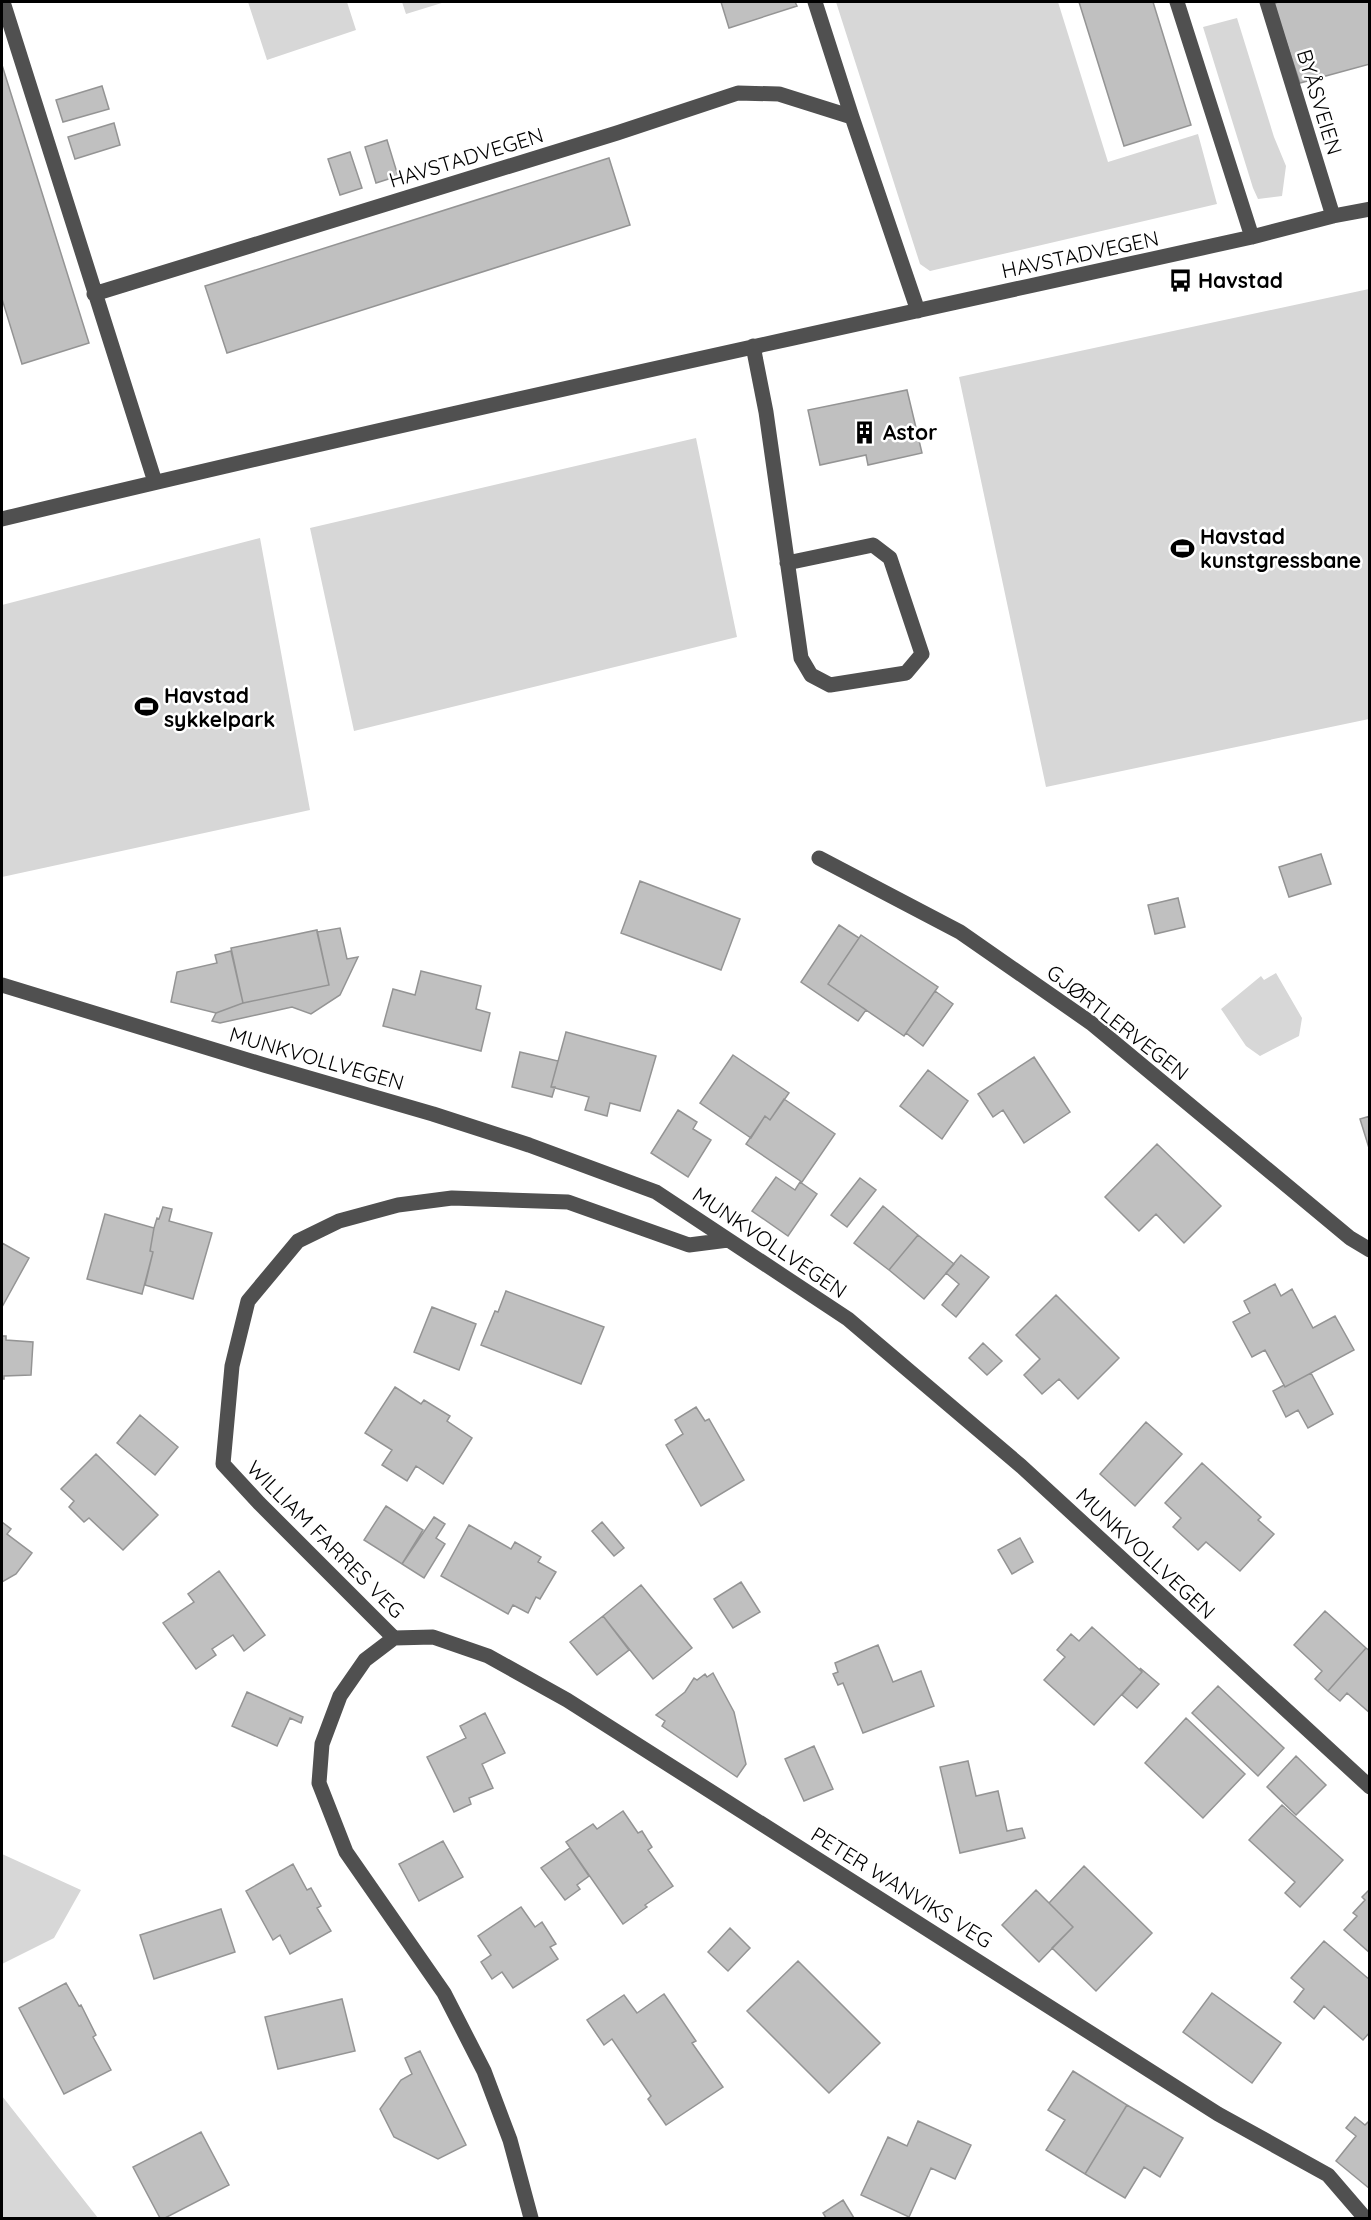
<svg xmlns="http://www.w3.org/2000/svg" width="1371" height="2220" font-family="Quicksand,sans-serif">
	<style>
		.green { fill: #d7d7d7 }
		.building { fill: #c0c0c0; stroke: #949494; stroke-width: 1.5 }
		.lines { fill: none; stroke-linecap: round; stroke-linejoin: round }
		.minor { stroke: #505050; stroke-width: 15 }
		.labels { text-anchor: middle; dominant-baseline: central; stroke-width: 5; stroke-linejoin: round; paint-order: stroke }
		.street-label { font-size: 21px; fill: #000; stroke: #fff }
		.poi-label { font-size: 21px; font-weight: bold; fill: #000; stroke: #fff; text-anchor: start }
	</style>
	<rect width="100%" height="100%" fill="#fff"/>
	<path class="green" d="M248,2h99l9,28 -89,30z
		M402,2h43l-39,12z
		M836,2h222l50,160 90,-28 19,70 -287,67 -10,-7z
		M1237,18l37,119 12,29 -4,30 -24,3 -5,-11 -50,-161z
		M1369,289v430l-323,68 -87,-410z
		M696,438l41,199 -383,94 -44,-203z
		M260,538l50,272 -308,67v-272z
		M1276,973l26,45 -3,18 -39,20 -14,-10 -25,-37 40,-33 3,4z
		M2,1854l79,36 -27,48 -52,26z
		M2,2096l96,122h-96z"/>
	<path class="building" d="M721,2h74l2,4 -68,22z
		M1079,2h74l38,123 -67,21z
		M1278,2h92v62l-70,19 -27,-79z
		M2,65l87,278 -67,21 -20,-65z
		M102,86l7,23 -46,13 -7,-22z
		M114,123l6,22 -45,14 -7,-22z
		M387,140l11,36 -22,7 -11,-36z
		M350,152l12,36 -22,7 -12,-36z
		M609,158l21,67 -403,128 -22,-67z
		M907,390l15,63 -54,12 -2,-10 -46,10 -12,-55z
		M1321,854l10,30 -42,13 -10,-30z
		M640,881l100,38 -19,51 -100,-37z
		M1178,898l7,29 -30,7 -7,-29z
		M839,925l20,13 -31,46 38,26 -8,11 -57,-39z
		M340,928l7,31 11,-2 -18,38 -29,19 -19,-7 -72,16 -8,-2 4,-8 27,-10 86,-18 -12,-53z
		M317,930l12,55 -86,18 -12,-55z
		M861,935l77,52 -34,49 -76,-52z
		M231,951l12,52 -27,10 -45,-11 6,-30 40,-9 -2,-8z
		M421,971l60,15 -5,23 14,4 -9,38 -98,-25 10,-37 22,6z
		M935,991l18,13 -30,42 -17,-13z
		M566,1032l90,24 -16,55 -30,-8 -3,13 -22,-6 4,-13 -38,-10z
		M520,1052l38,9 -7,26h4l-3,10 -40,-10z
		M733,1055l56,38 -19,27 -5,-4 -14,22 -51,-35z
		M1034,1057l36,55 -46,31 -21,-33 -10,7 -15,-23z
		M928,1070l40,31 -26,38 -42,-33z
		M784,1099l51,35 -33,48 -56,-38 19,-28 5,4z
		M678,1110l19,12 -4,7 18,11 -23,37 -37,-24z
		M1370,1116v32h-1l-9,-29z
		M1157,1144l64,62 -37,37 -28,-29 -17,17 -34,-34z
		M776,1177l19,13 5,-8 17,12 -29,42 -36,-25z
		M860,1178l16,12 -29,37 -16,-12z
		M883,1206l35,29 -29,35 -35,-27z
		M163,1207l9,2 -3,12 43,12 -19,66 -48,-14 8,-33 -3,-1 4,-23 3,-10 2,1z
		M105,1214l49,14 -4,23 3,1 -11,42 -55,-15z
		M918,1235l36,29 -30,35 -35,-29z
		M2,1243l27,15 -27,49z
		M961,1255l28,22 -33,40 -14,-12 17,-21 -13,-11z
		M1275,1284l6,12 11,-7 21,39 22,-12 19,34 -69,37 -20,-37 -13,7 -19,-35 17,-9 -6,-12z
		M506,1291l98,36 -23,57 -100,-39 14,-34 3,1z
		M1056,1295l63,63 -41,41 -19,-20 -17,15 -18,-19 16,-16 -24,-24z
		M432,1307l44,17 -17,46 -45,-18z
		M2,1336h4v4l27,2 -2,33 -27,1v3h-2z
		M983,1343l19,18 -15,14 -18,-17z
		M1311,1373l22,41 -25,14 -10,-18 -12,7 -13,-26 11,-6 1,2z
		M395,1387l26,17 3,-4 26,16 -3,5 25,17 -29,46 -27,-18 -9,15 -25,-16 10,-15 -27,-17z
		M696,1407l9,14 4,-2 35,61 -43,26 -35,-61 17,-11 -8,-14z
		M140,1415l38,32 -23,28 -38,-32z
		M1146,1422l36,32 -47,52 -35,-32z
		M96,1454l62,61 -35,35 -34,-32 -5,4 -15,-15 5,-6 -13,-12z
		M1202,1463l59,54 -3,3 16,14 -34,37 -34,-29 -8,8 -25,-23 8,-9 -16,-15z
		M386,1506l37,24 -21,34 -38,-24z
		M434,1517l11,7 -9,14 9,6 -21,34 -22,-14z
		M2,1522l9,7 -4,5 25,19 -16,21 -14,8z
		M602,1522l22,26 -10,8 -22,-25z
		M469,1525l42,24 4,-7 26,15 -3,5 18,10 -16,27 -4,-2 -8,16 -15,-8 -5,9 -67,-38z
		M1020,1538l13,24 -21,12 -14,-24z
		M219,1571l46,64 -21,16 -11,-16 -21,14 4,6 -20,14 -33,-46 31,-21 -6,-8z
		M741,1582l19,30 -27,16 -19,-29z
		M641,1585l51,63 -39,31 -50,-63z
		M1325,1611l41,37 -38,43 -13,-12 7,-8 -28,-26z
		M603,1616l26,34 -32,25 -27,-33z
		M1092,1627l50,45 -48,53 -50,-45 21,-23 -8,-7 14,-16 8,7z
		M878,1645l15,37 28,-11 13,35 -71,27 -20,-50 -5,2 -5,-11 5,-2 -3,-9z
		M1366,1648l4,3v62l-23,-20 -7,8 -12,-10z
		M1140,1668l19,16 -22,24 -15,-13 20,-23z
		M713,1673l21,39 12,52 -9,13 -75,-51 3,-5 -9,-6 29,-23 9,-14 3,2 8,-6 2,3z
		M1218,1686l66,62 -26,28 -66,-63z
		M247,1692l56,25 -2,6 -11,-5 -13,28 -45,-20z
		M485,1713l20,40 -23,11 11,24 -24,10 2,6 -17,8 -27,-55 39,-19 -6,-12z
		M1186,1718l59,56 -42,44 -58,-55z
		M814,1746l19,43 -29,12 -19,-42z
		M1296,1756l30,29 -30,30 -29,-28z
		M968,1761l8,35 22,-5 9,40 15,-3 3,10 -65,15 -20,-86z
		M1282,1805l61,55 -43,47 -15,-14 10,-11 -46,-42z
		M623,1811l15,22 4,-2 10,16 -4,3 25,36 -28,19 2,2 -24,17 -57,-82 27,-18 4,5z
		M443,1841l20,36 -44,24 -20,-37z
		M570,1848l19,28 -12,9 3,4 -15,11 -24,-32z
		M293,1864l14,26 4,-2 10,18 -4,2 14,23 -41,23 -10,-19 -7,5 -27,-49z
		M1084,1866l68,67 -56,58 -44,-43 21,-21 -24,-24z
		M1370,1889v64l-26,-23 13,-14 -4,-3 12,-13 -3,-3z
		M1036,1890l37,37 -34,35 -37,-37z
		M521,1907l14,20 7,-5 14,22 -6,3 8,12 -45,29 -11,-16 -10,7 -11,-17 10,-7 -13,-19z
		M221,1909l14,43 -81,27 -14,-44z
		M730,1928l20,20 -22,23 -20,-19z
		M1324,1941l46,39v52l-7,8 -39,-34 -10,13 -20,-17 10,-13 -13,-11z
		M798,1961l82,82 -51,50 -82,-82z
		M66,1983l13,23 2,-1 15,30 -3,2 18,33 -47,24 -45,-86z
		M1212,1993l69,50 -29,40 -69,-51z
		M664,1994l32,47 -4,2 31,44 -57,38 -18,-26 3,-3 -39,-57 -8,6 -17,-25 37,-25 13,18z
		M342,1999l13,52 -77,18 -13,-52z
		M420,2051l46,94 -28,14 -44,-22 -14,-28 21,-29 11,-6 -7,-16z
		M1073,2071l54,34 -42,69 -39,-24 19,-30 -17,-10z
		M1127,2105l56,33 -23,39 -16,-10 -19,31 -40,-24z
		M1355,2117l10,8 5,-5v69l-34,-28 20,-25 -10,-8z
		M918,2121l53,24 -16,34 -24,-11 -22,49 -48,-22 27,-58 19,9z
		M201,2132l28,53 -64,33h-5l-27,-51z
		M843,2200l11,18h-28l-3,-5z"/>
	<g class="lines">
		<path class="minor" d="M3,2l152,480
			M815,2l37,115 66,194
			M1177,2l75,235
			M1267,2l66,214
			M94,294l523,-161 121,-40 41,1 73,23
			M753,346l13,66 35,246 10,17 19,10 76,-12 16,-19 -32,-96 -17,-13 -86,18
			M2,519c415,-100 833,-190 1250,-282l81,-21 37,-7
			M819,858l141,74 131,91 259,215 20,12
			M2,985l262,80 169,49 96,31 127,47 192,127 173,147 349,321
			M394,1638l39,-1 55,19 79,44 651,414 110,61 37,43
			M394,1638l-135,-135 -36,-39 9,-98 16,-65 50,-60 41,-20 59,-16 54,-7 116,4 121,43 39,-5
			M394,1638l-29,22 -25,36 -18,48 -3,39 27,69 98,141 40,78 26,69 21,78"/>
	</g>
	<defs>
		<symbol id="bus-bare" viewBox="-9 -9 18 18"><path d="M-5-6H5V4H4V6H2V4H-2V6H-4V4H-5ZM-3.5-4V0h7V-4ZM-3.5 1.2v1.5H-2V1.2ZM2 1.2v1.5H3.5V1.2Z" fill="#000" stroke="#fff" stroke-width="2.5" paint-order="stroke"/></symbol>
		<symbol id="building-bare" viewBox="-9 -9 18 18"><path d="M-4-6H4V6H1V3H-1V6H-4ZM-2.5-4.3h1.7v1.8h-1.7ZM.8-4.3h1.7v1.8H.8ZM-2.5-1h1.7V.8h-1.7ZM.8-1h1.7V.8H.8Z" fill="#000" stroke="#fff" stroke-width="2.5" paint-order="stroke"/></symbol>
		<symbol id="stadium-bare" viewBox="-9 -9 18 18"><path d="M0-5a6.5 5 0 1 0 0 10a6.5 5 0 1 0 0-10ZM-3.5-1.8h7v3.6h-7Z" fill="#000" stroke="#fff" stroke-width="2.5" paint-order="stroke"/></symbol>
	</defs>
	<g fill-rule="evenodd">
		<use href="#bus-bare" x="1164" y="264" width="33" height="33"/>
		<use href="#building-bare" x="848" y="416" width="33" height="33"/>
		<use href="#stadium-bare" x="1166" y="532" width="33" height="33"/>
		<use href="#stadium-bare" x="130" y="690" width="33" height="33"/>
	</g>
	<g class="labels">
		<g class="street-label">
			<text transform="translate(1320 102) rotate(73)">BYÅSVEIEN</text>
			<text transform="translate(466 157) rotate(-17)">HAVSTADVEGEN</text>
			<text transform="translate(1080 254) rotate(-12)">HAVSTADVEGEN</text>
			<text transform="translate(1118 1022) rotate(38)">GJØRTLERVEGEN</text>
			<text transform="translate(317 1058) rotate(16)">MUNKVOLLVEGEN</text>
			<text transform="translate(770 1242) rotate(34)">MUNKVOLLVEGEN</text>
			<text transform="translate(326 1539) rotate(45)">WILLIAM FARRES VEG</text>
			<text transform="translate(1146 1553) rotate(43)">MUNKVOLLVEGEN</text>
			<text transform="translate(902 1887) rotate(32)">PETER WANVIKS VEG</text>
		</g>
		<g class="poi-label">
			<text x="1198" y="280">Havstad</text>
			<text x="883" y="432">Astor</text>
			<text x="1200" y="536">Havstad<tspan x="1200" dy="24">kunstgressbane</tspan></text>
			<text x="164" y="695">Havstad<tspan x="164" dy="24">sykkelpark</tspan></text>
		</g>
	</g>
	<rect width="1371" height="2220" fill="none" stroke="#000000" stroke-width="6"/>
</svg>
